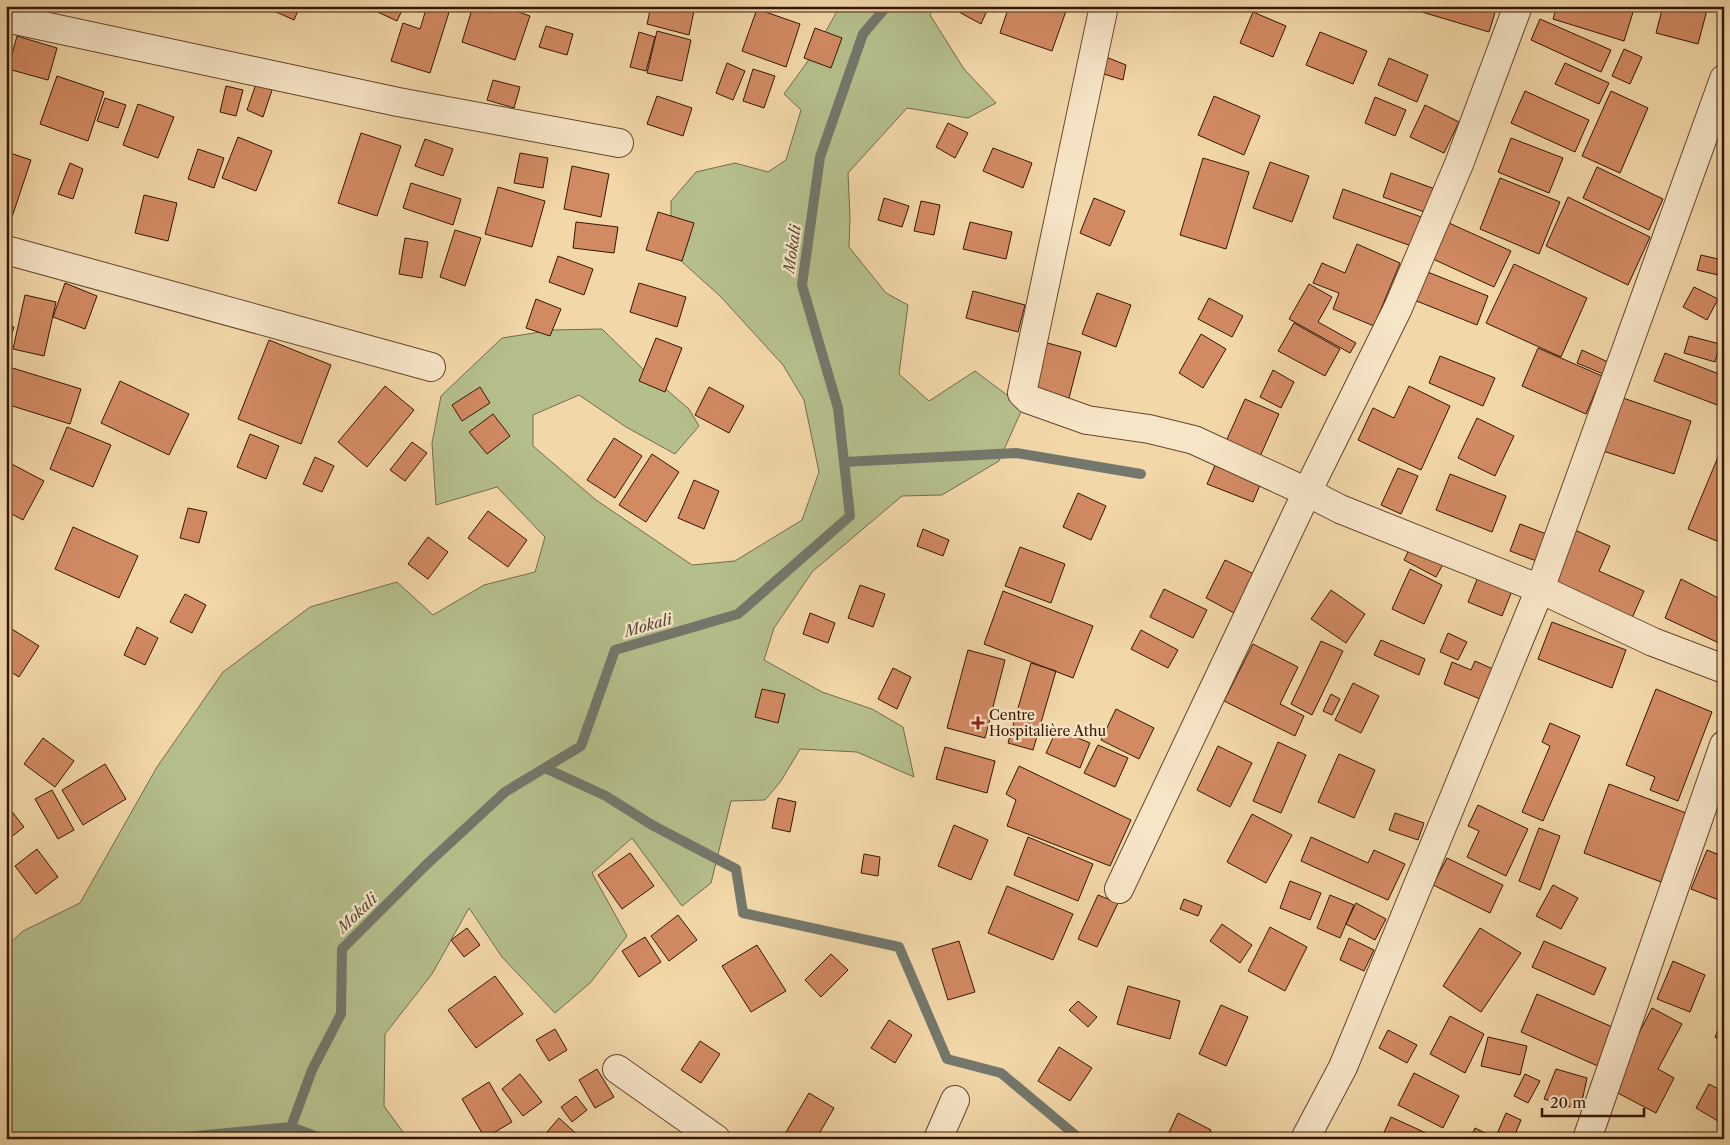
<svg xmlns="http://www.w3.org/2000/svg" width="1730" height="1145" font-family="'Libre Caslon Text',serif">
	<style>
		.green { fill: #b5bf8c; stroke: #766a48 }
		.lines { fill: none; stroke-linecap: round; stroke-linejoin: round }
		.stream { stroke: #74776b; stroke-width: 10 }
		.building { fill: #d28a63; stroke: #361603 }
		.street-casing { stroke: #65462c; stroke-width: 30 }
		.street { stroke: #f7e5c7; stroke-width: 28 }
		.poi-dot { fill: #8f2418; stroke: #f7e5c7; stroke-width: 2 }
		.labels { text-anchor: middle; dominant-baseline: central; stroke-width: 4.5; stroke-linejoin: round; paint-order: stroke }
		.poi-label { font-size: 14px; fill: #361603; stroke: #f7e5c7; text-anchor: start }
		.water-label { font-size: 15px; font-style: italic; fill: #554737; stroke: #f7e5c7 }
	</style>
	<rect width="100%" height="100%" fill="#f2d7a9"/>
	<filter id="stains"><feTurbulence type="fractalNoise" baseFrequency=".004" numOctaves="4"/><feColorMatrix values="0 0 0 0 .2 0 0 0 0 .09 0 0 0 0 .02 0 0 0 .5 -.17"/></filter>
	<radialGradient id="worn" r=".72"><stop offset=".6" stop-color="#630" stop-opacity="0"/><stop offset="1" stop-color="#630" stop-opacity=".3"/></radialGradient>
	<path class="green" d="M840,6h97l-7,9 34,54 32,34 -28,15 -61,-10 -59,65 2,44 -1,30 37,46 22,12 -9,69 30,27 46,-30 48,36 -24,54 -57,34 -40,1 -90,76 -38,56 -10,32 58,32 50,17 31,18 11,50 -57,-25 -57,-3 -19,32 -16,19 -34,1 -20,82 -29,23 -50,-68 -40,35 35,63 -37,47 -35,30 -53,-56 -33,-49 -37,66 -47,60 -1,72 24,33h-392l-10,-12v-180l17,-16 57,-28 77,-136 66,-95 87,-65 87,-25 36,33 51,-30 51,-13 10,-35 -48,-50 -61,18 -4,-62 9,-47 61,-58 51,-8 49,-1 44,43 43,37 10,17 -24,28 -49,-27 -47,-32 -46,20v31l63,54 96,65 43,-4 67,-41 17,-48 -15,-72 -21,-35 -63,-69 -49,-44v-51l25,-29 39,-9 33,9 18,-12 15,-50 -17,-16 29,-40z"/>
	<g class="lines">
		<path class="stream" d="M844,462l172,-9 125,21
			M545,768l61,28 46,29 84,44 7,44 156,34 48,112 54,14 79,66
			M291,1127l32,12
			M164,1139l127,-12 21,-57 29,-56 1,-65 84,-84 79,-73 76,-46 34,-96 123,-36 112,-98 -12,-108 -36,-123 18,-128 43,-123 24,-28"/>
	</g>
	<path class="building" d="M16,6h25l-2,7z
		M263,6h37l-6,14z
		M332,6h16l-2,5z
		M370,6h34l-7,15 -28,-13z
		M427,6h24l-21,67 -39,-12 12,-38 17,6z
		M473,6h28l29,10 -15,44 -53,-18z
		M577,6h17l-2,5z
		M651,6h44l-6,29 -42,-11z
		M948,6h41l-8,18z
		M1009,6h44l13,5 -14,40 -52,-18z
		M1424,6h73l-8,26 -67,-20z
		M1557,6h78l-11,35 -71,-22z
		M1663,6h31l13,4 -9,34 -42,-11z
		M757,9l43,15 -14,43 -44,-16z
		M1253,12l33,14 -13,31 -33,-14z
		M1540,19l71,31 -10,22 -70,-32z
		M546,26l27,8 -6,21 -28,-8z
		M815,28l27,10 -11,30 -27,-10z
		M657,31l34,9 -9,41 -35,-8z
		M639,32l16,5 -9,34 -16,-4z
		M1320,32l47,19 -14,33 -47,-19z
		M6,33l6,1 -6,27z
		M17,36l40,12 -9,32 -40,-11z
		M1624,49l18,8 -12,27 -18,-8z
		M1106,57l20,8 -3,15 -22,-7z
		M1389,58l39,17 -11,27 -39,-17z
		M727,63l18,8 -12,29 -17,-7z
		M1565,63l44,20 -10,21 -44,-20z
		M753,69l22,7 -11,32 -21,-7z
		M57,76l47,16 -16,49 -48,-17z
		M493,80l27,7 -6,21 -27,-8z
		M256,84l16,6 -9,27 -16,-7z
		M226,86l17,4 -7,26 -16,-4z
		M1525,91l64,29 -14,32 -64,-29z
		M1611,91l37,17 -28,65 -38,-17z
		M657,96l35,12 -9,28 -36,-12z
		M1214,96l46,20 -16,39 -46,-20z
		M1375,97l31,13 -11,26 -30,-13z
		M105,98l21,7 -8,23 -21,-7z
		M138,104l36,13 -16,41 -35,-13z
		M1425,105l34,17 -15,31 -34,-16z
		M948,123l20,10 -13,25 -19,-11z
		M361,133l40,13 -24,70 -39,-13z
		M238,137l34,14 -16,40 -34,-13z
		M1511,138l52,20 -14,35 -51,-21z
		M425,139l28,10 -10,27 -28,-10z
		M993,148l39,15 -9,25 -40,-17z
		M198,149l26,9 -10,30 -26,-9z
		M7,152l24,8 -21,63 -4,-1z
		M520,153l28,5 -5,30 -29,-5z
		M1203,158l46,14 -23,77 -46,-14z
		M1270,162l39,14 -17,46 -39,-14z
		M70,163l13,6 -10,30 -15,-5z
		M572,166l37,8 -8,43 -37,-8z
		M1597,167l66,32 -14,31 -66,-32z
		M1391,173l44,16 -8,24 -44,-16z
		M1500,178l60,24 -21,52 -59,-25z
		M411,183l50,16 -8,26 -50,-17z
		M498,187l47,14 -13,46 -47,-13z
		M1343,189l84,30 -10,29 -84,-30z
		M144,195l33,8 -9,38 -33,-8z
		M1568,197l82,40 -22,48 -82,-39z
		M884,198l25,8 -7,21 -24,-7z
		M1094,198l31,13 -15,35 -30,-13z
		M921,201l19,4 -6,30 -20,-4z
		M658,212l36,11 -12,38 -36,-11z
		M576,222l42,5 -4,26 -41,-5z
		M970,222l42,10 -6,27 -43,-10z
		M1449,223l62,28 -17,36 -61,-28z
		M455,230l26,8 -16,48 -25,-9z
		M405,238l23,4 -6,36 -23,-4z
		M1357,244l43,19 -26,63 -41,-17 6,-16 -26,-10 9,-20 23,10z
		M1701,255l21,5 -4,15 -21,-5z
		M558,256l35,13 -9,26 -35,-13z
		M1514,264l73,34 -26,59 -75,-34z
		M1425,271l63,25 -11,29 -63,-25z
		M65,283l32,13 -12,33 -32,-12z
		M639,283l47,14 -9,30 -47,-15z
		M1309,284l23,13 -14,25 38,21 -6,10 -61,-34z
		M1694,287l24,12 -11,21 -24,-13z
		M973,291l52,14 -7,27 -52,-14z
		M1097,293l34,12 -15,42 -34,-13z
		M25,295l31,7 -12,54 -31,-7z
		M1209,298l34,18 -11,21 -34,-18z
		M536,299l25,10 -11,27 -24,-8z
		M1294,323l46,26 -15,27 -47,-25z
		M6,325l8,2 -8,25z
		M1201,334l25,15 -23,39 -24,-15z
		M1689,336l31,8 -5,18 -31,-9z
		M656,338l26,10 -17,44 -26,-11z
		M269,340l62,25 -30,79 -63,-25z
		M1040,341l41,11 -12,46 -41,-10z
		M1538,348l64,28 -16,38 -64,-28z
		M1582,350l26,12 -5,12 -26,-11z
		M1665,353l59,23v19l-4,11 -66,-25z
		M1440,356l55,22 -12,28 -54,-23z
		M6,366l75,23 -11,35 -64,-20z
		M1273,370l21,12 -13,26 -21,-11z
		M120,381l69,33 -20,41 -68,-32z
		M385,386l29,24 -47,57 -29,-25z
		M1409,386l41,20 -29,64 -63,-30 15,-32 21,10z
		M480,387l10,16 -28,18 -10,-16z
		M709,387l35,19 -15,27 -34,-18z
		M1617,396l74,25 -17,53 -74,-24z
		M1245,399l34,15 -21,47 -34,-15z
		M493,414l17,22 -23,18 -18,-22z
		M1477,418l37,18 -19,40 -37,-18z
		M67,427l44,18 -18,42 -43,-18z
		M250,434l29,12 -13,33 -29,-12z
		M614,438l28,18 -27,42 -28,-18z
		M412,442l15,11 -22,28 -15,-11z
		M1723,445l1,1v98l-36,-15z
		M652,454l27,18 -33,50 -27,-17z
		M315,457l19,9 -12,26 -19,-8z
		M6,461l38,20 -21,39 -17,-9z
		M1216,463l46,17 -9,22 -46,-18z
		M1398,468l20,8 -17,38 -20,-9z
		M1450,474l56,22 -14,36 -56,-22z
		M694,480l25,11 -15,38 -26,-11z
		M1078,493l28,13 -15,34 -28,-13z
		M188,508l19,4 -8,31 -19,-5z
		M488,511l39,29 -19,27 -40,-29z
		M1520,524l29,11 -10,27 -29,-11z
		M73,527l65,29 -19,42 -64,-29z
		M923,529l26,11 -6,16 -26,-10z
		M1575,530l35,16 -11,25 45,20 -12,27 -80,-36z
		M428,537l20,15 -20,27 -20,-15z
		M1414,540l33,17 -11,20 -32,-17z
		M1020,547l45,17 -14,39 -46,-17z
		M1225,560l29,14 -20,39 -28,-15z
		M1410,569l32,16 -18,39 -32,-15z
		M1480,572l34,14 -12,30 -34,-14z
		M1681,579l43,22v28l-5,14 -54,-25z
		M860,585l25,9 -12,33 -25,-9z
		M1164,589l43,21 -14,28 -43,-21z
		M1331,590l34,24 -19,29 -35,-24z
		M1003,591l90,35 -20,52 -89,-34z
		M185,594l21,11 -14,28 -22,-11z
		M810,613l25,10 -7,20 -25,-9z
		M1552,622l74,28 -14,38 -74,-29z
		M7,626l32,20 -20,31 -13,-8z
		M137,627l21,11 -13,27 -21,-10z
		M1141,630l37,20 -10,18 -37,-19z
		M1448,633l19,9 -9,18 -18,-8z
		M1381,640l44,19 -6,16 -45,-20z
		M1321,641l22,10 -31,64 -21,-11z
		M1253,644l45,23 -18,37 24,12 -9,20 -71,-35z
		M968,650l37,10 -20,78 -38,-10z
		M1475,661l18,8 -13,30 -36,-15 8,-22 19,8z
		M1031,663l25,8 -23,79 -25,-7z
		M893,668l18,9 -14,32 -19,-10z
		M1353,683l26,13 -18,37 -26,-13z
		M762,689l23,5 -7,29 -23,-6z
		M1656,689l56,23 -34,89 -28,-11 5,-13 -29,-12z
		M1331,694l9,5 -8,16 -9,-4z
		M1116,709l38,19 -15,31 -38,-19z
		M1550,723l30,13 -37,85 -21,-9 28,-66 -8,-4z
		M1057,729l33,14 -10,25 -34,-15z
		M43,738l31,23 -19,26 -31,-23z
		M1278,742l28,13 -25,58 -28,-12z
		M1098,745l30,13 -13,29 -31,-14z
		M1218,746l34,17 -22,44 -33,-17z
		M945,747l50,14 -8,32 -51,-14z
		M1339,754l36,16 -21,48 -36,-16z
		M105,764l21,35 -43,26 -21,-35z
		M1019,766l112,54 -21,46 -103,-40 9,-26 -10,-6z
		M1609,784l77,29 -25,69 -77,-29z
		M52,790l22,40 -16,9 -23,-40z
		M778,798l18,4 -6,30 -18,-4z
		M6,804l18,23 -18,14z
		M1478,805l50,24 -22,47 -39,-19 12,-26 -11,-5z
		M1395,813l29,10 -6,17 -29,-10z
		M1252,814l40,21 -26,48 -39,-21z
		M954,825l34,15 -17,40 -33,-14z
		M1539,828l21,8 -20,54 -21,-9z
		M1028,837l65,27 -15,37 -64,-26z
		M1311,837l57,26 6,-13 31,14 -17,36 -87,-39z
		M37,849l21,28 -22,17 -21,-28z
		M1707,850l17,7v45l-33,-13z
		M630,853l24,33 -32,23 -24,-34z
		M864,854l16,3 -2,19 -17,-3z
		M1447,858l56,27 -13,28 -57,-28z
		M1290,881l31,12 -11,27 -30,-12z
		M1553,885l25,13 -17,31 -25,-13z
		M1007,886l66,28 -20,46 -65,-27z
		M1098,895l20,8 -21,44 -19,-8z
		M1330,895l24,10 -14,33 -23,-10z
		M1184,899l18,7 -4,10 -18,-7z
		M1356,903l30,16 -11,21 -29,-16z
		M678,915l19,25 -28,21 -18,-25z
		M1222,924l30,21 -12,18 -30,-22z
		M1270,927l37,20 -22,44 -37,-20z
		M467,928l13,17 -16,12 -13,-17z
		M1480,928l41,25 -40,59 -38,-26z
		M645,937l16,25 -22,15 -17,-26z
		M1349,938l25,12 -10,21 -24,-11z
		M959,941l16,51 -27,8 -16,-51z
		M1544,941l62,27 -12,27 -62,-28z
		M757,945l29,46 -35,21 -29,-46z
		M831,954l17,16 -27,27 -16,-17z
		M1673,961l32,14 -15,37 -33,-13z
		M495,976l28,38 -47,34 -28,-38z
		M1128,986l52,15 -10,38 -53,-15z
		M1537,994l80,35 -17,38 -79,-35z
		M1078,1001l19,16 -9,10 -19,-17z
		M1221,1005l27,12 -22,49 -27,-12z
		M1652,1008l30,16 -24,45 16,9 -18,35 -46,-24z
		M1450,1016l34,18 -19,39 -35,-19z
		M1724,1018v23l-9,-4z
		M889,1020l23,15 -17,28 -24,-15z
		M555,1029l12,21 -18,11 -13,-21z
		M1388,1030l29,15 -10,18 -28,-15z
		M1488,1037l39,9 -7,29 -39,-9z
		M700,1041l20,13 -19,29 -20,-13z
		M1059,1047l33,21 -22,33 -32,-20z
		M597,1069l17,28 -19,11 -16,-28z
		M1556,1069l31,9 -7,32 -36,-11z
		M1414,1073l45,23 -16,32 -45,-23z
		M520,1074l22,28 -19,14 -21,-27z
		M1525,1074l15,7 -12,22 -14,-7z
		M489,1082l23,40 -27,16 -23,-39z
		M1709,1084l15,8v18l-6,11 -22,-13z
		M809,1093l25,15 -18,31h-34z
		M576,1096l11,14 -15,12 -11,-15z
		M1178,1113l33,17 -4,9h-41z
		M1506,1113l15,7 -8,19h-5l-11,-5z
		M1391,1117l35,16 -3,6h-42z
		M559,1118l23,21h-41z
		M1475,1128l20,10v1h-25z"/>
	<g class="lines">
		<defs>
			<path id="street" d="M1104,6l-82,387 6,6 59,21 62,9 45,11 113,52 -188,397
				M1518,6l-59,158 -61,144 -91,184 33,17 200,80 113,53 71,27
				M6,18l392,84 221,41
				M6,250l425,117
				M617,1069l99,70
				M938,1139l17,-39
				M1305,1139l38,-72 197,-478 184,-510
				M1587,1139l137,-394"/>
		</defs>
		<use href="#street" class="street-casing"/>
		<use href="#street" class="street"/>
	</g>
	<path class="poi-dot" d="M975.5 715.5h5v5h5v5h-5v5h-5v-5h-5v-5h5z"/>
	<g class="labels">
		<g class="poi-label">
			<text x="989" y="715">Centre<tspan x="989" dy="16">Hospitalière Athu</tspan></text>
		</g>
		<g class="water-label">
			<text transform="translate(792 249) rotate(-82)">Mokali</text>
			<text transform="translate(648 625) rotate(-16)">Mokali</text>
			<text transform="translate(357 913) rotate(-44)">Mokali</text>
		</g>
	</g>
	<rect width="1730" height="1145" fill="none" stroke="#f2d7a9" stroke-width="25"/>
	<rect x="8" y="8" width="1715" height="1130" fill="none" stroke="#361603" stroke-width="2.5"/>
	<rect x="12" y="12" width="1705" height="1120" fill="none" stroke="#361603"/>
	<path d="M1542 1108v8h102v-8" fill="none" stroke="#361603" stroke-width="2.5"/>
	<text x="1550" y="1108" font-size="15" fill="#361603" stroke="#f7e5c7" stroke-width="4" paint-order="stroke">20 m</text>
	<rect width="100%" height="100%" filter="url(#stains)"/>
	<rect width="100%" height="100%" fill="url(#worn)"/>
</svg>
